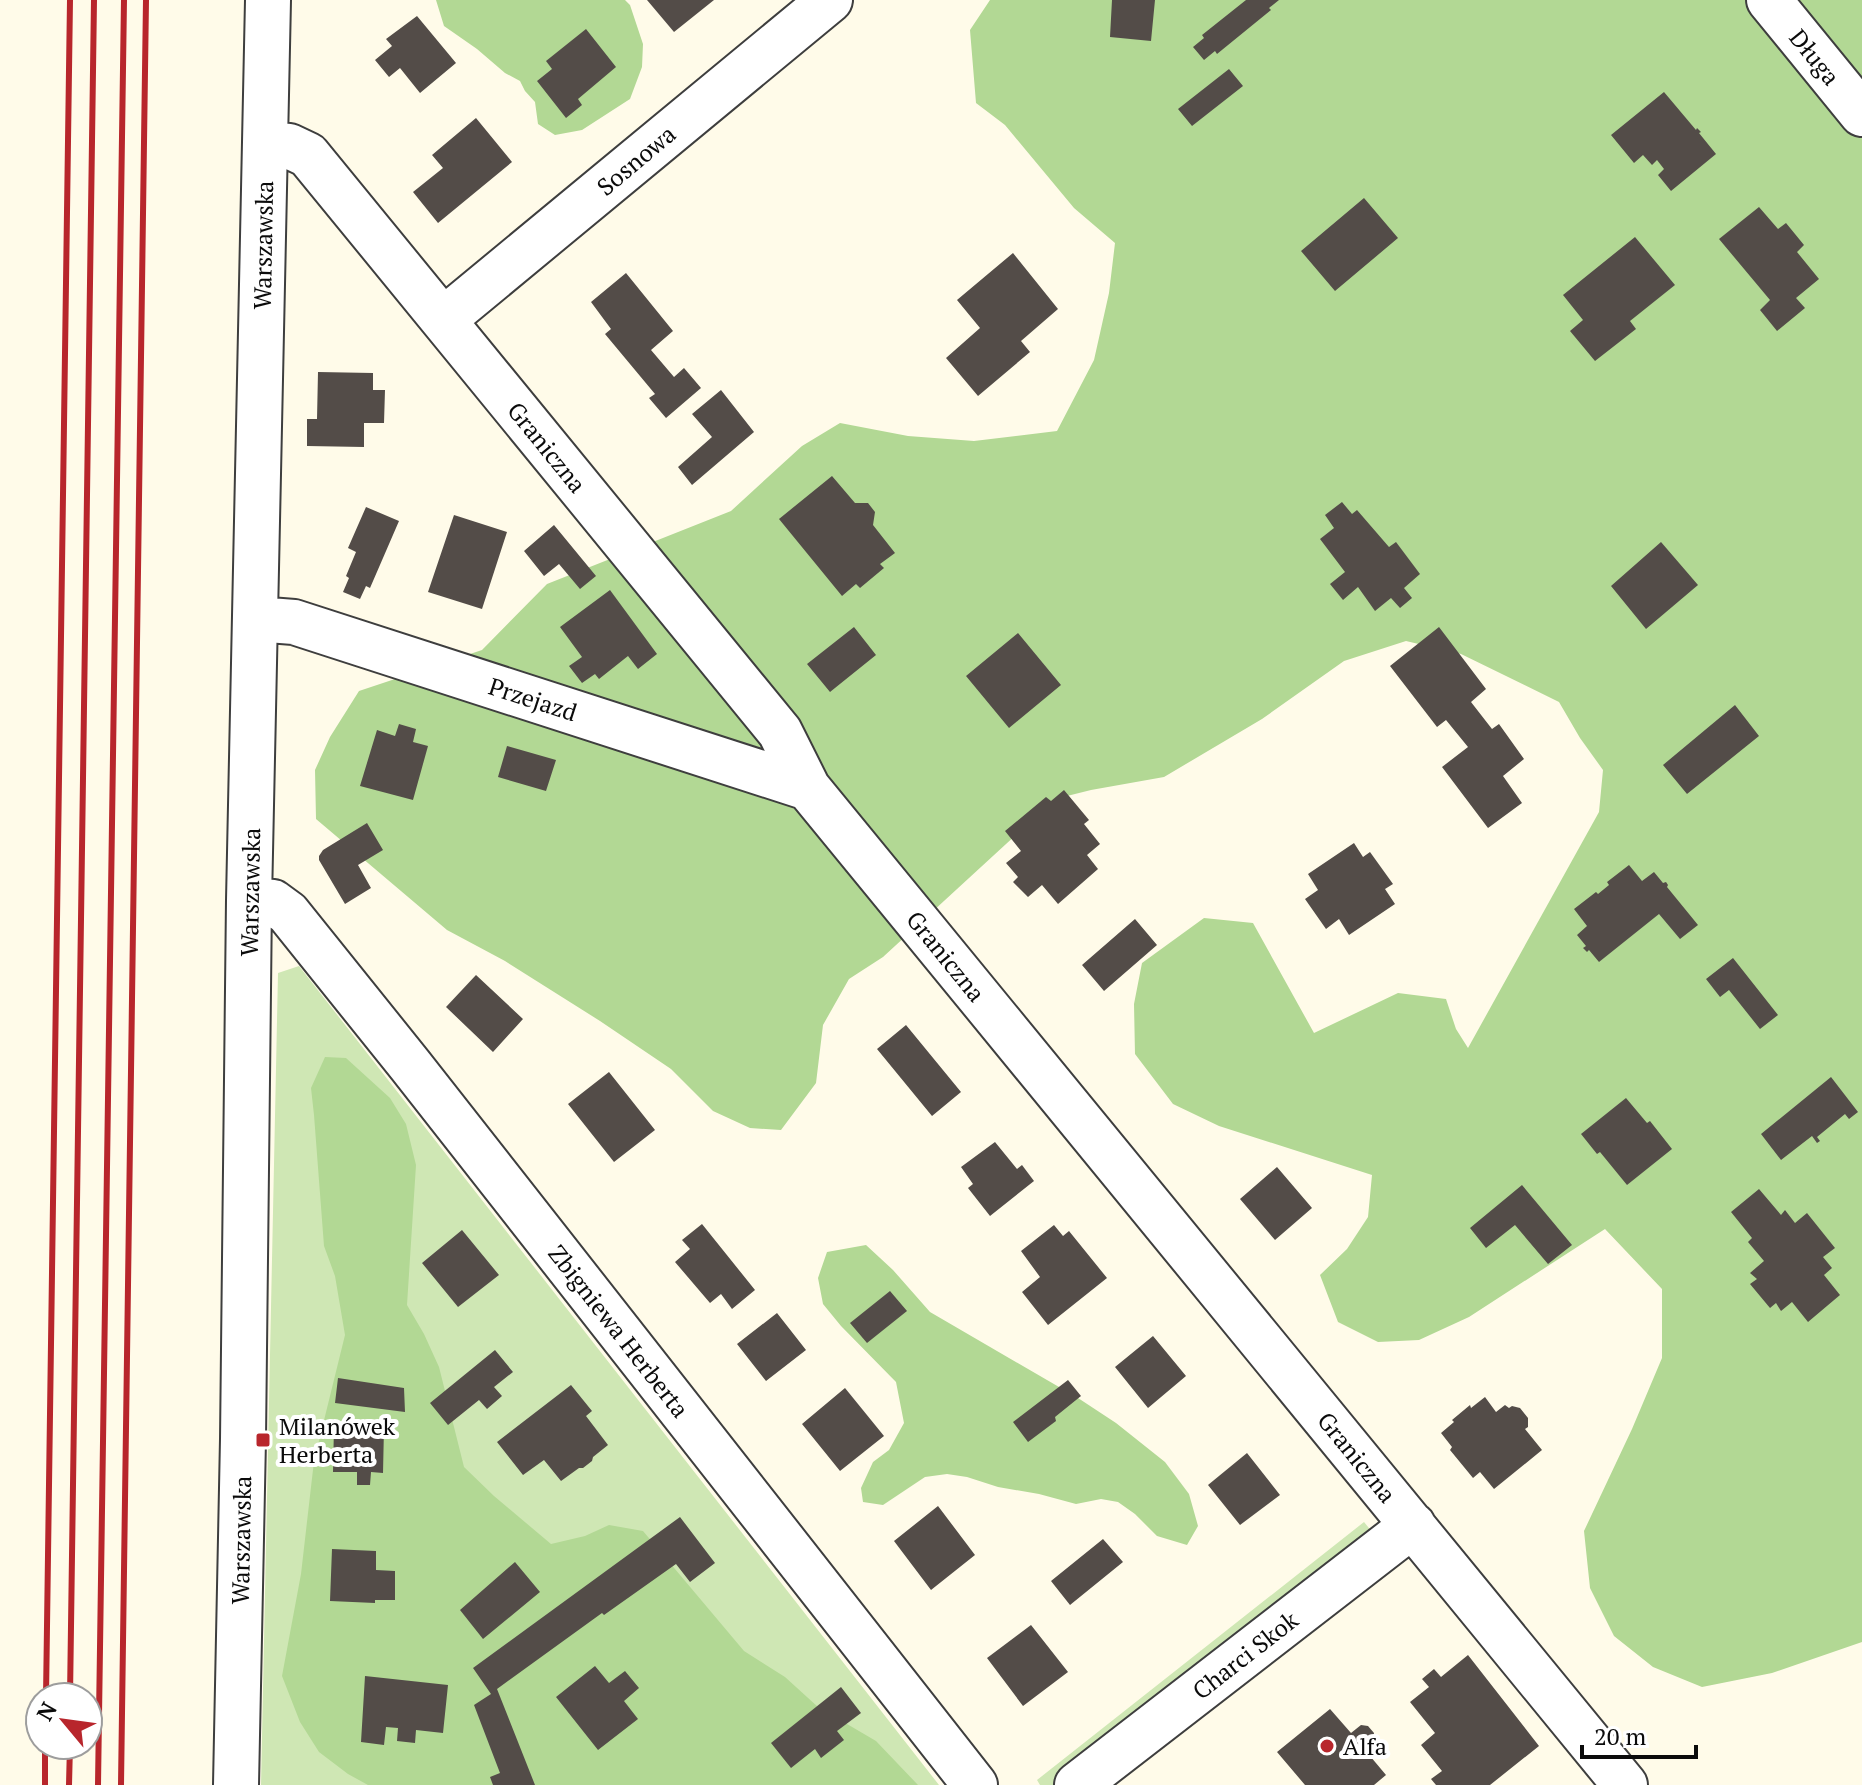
<svg xmlns="http://www.w3.org/2000/svg" width="1862" height="1785" font-family="'PT Serif',serif">
	<style>
		.green { fill: #cfe7b4 }
		.forest { fill: #b2d894 }
		.building { fill: #534c48 }
		.lines { fill: none; stroke-linecap: round; stroke-linejoin: round }
		.minor-casing { stroke: #3e3e3e; stroke-width: 48 }
		.minor { stroke: #fff; stroke-width: 44 }
		.rail { stroke: #b8262c; stroke-width: 6 }
		.poi-dot { fill: #b8262c; stroke: #fff; stroke-width: 3 }
		.labels { text-anchor: middle; dominant-baseline: central; stroke-width: 8; stroke-linejoin: round; paint-order: stroke }
		.street-label { font-size: 24px; fill: #0b0b0b; stroke: #fff }
		.poi-label { font-size: 24px; fill: #0b0b0b; stroke: #fff; text-anchor: start }
	</style>
	<rect width="100%" height="100%" fill="#fffbe9"/>
	<path class="green" d="M299,966l640,819h-678l17,-812z
		M1364,1522l9,11 -310,252h-23l-3,-5z"/>
	<path class="forest" d="M436,0h189l5,5 13,39 -1,23 -12,32 -48,31 -27,5 -17,-11 -3,-22 -10,-11 -5,-10 -15,-8 -28,-24 -33,-23z
		M990,0h872v1642l-90,31 -70,14 -49,-20 -39,-31 -24,-48 -6,-57 48,-102 30,-71v-69l-57,-60 -136,88 -50,23 -41,2 -40,-20 -18,-47 27,-26 21,-32 4,-42 -153,-49 -46,-22 -38,-50 -1,-50 8,-41 62,-45 49,5 61,110 84,-40 48,6 10,30 12,19 131,-236 4,-42 -23,-32 -21,-36 -98,-48 -55,-13 -62,20 -82,58 -98,58 -73,13 -36,9 -172,158 -34,22 -26,46 -7,58 -35,47 -31,-2 -37,-17 -42,-42 -71,-48 -95,-60 -58,-31 -131,-111 -1,-49 15,-33 29,-46 123,-41 65,-66 184,-73 71,-65 38,-23 68,13 66,5 83,-10 37,-71 15,-67 6,-50 -41,-35 -69,-83 -29,-22 -6,-73z
		M325,1057l21,1 44,40 16,26 10,41 -9,140 17,29 15,33 25,100 30,29 57,48 34,-8 24,-11 34,6 101,120 41,26 33,30 58,34 42,44h-550l-20,-11 -29,-22 -19,-30 -18,-46 19,-102 13,-113 31,-126 -10,-59 -11,-30 -10,-131 -3,-27z
		M866,1245l27,25 37,42 148,86 38,25 49,39 24,32 9,32 -11,19 -30,-9 -22,-22 -17,-12 -17,-3 -25,5 -37,-10 -41,-7 -31,-10 -20,-3 -22,3 -42,28 -20,-3 -2,-14 12,-26 16,-12 15,-27 -8,-41 -55,-56 -18,-22 -5,-26 9,-26z"/>
	<path class="building" d="M647,0h67l-40,32z
		M1112,0h43l-4,41 -41,-4z
		M1246,0h33l-10,8 2,2 -54,44 -2,-3 -11,9 -11,-13 11,-9 -2,-3z
		M417,16l39,47 -36,30 -20,-25 -11,9 -14,-17 17,-14 -6,-7z
		M586,29l30,38 -38,32 4,6 -16,13 -29,-37 15,-12 -6,-8z
		M1229,69l14,17 -51,40 -14,-17z
		M1664,92l32,38 1,-2 4,4 -2,1 17,21 -45,37 -13,-16 6,-6 -7,-9 -5,5 -9,-10 -9,8 -23,-28z
		M476,118l36,44 -74,61 -25,-31 30,-24 -11,-13z
		M1364,198l34,40 -63,53 -34,-40z
		M1759,207l19,22 8,-6 18,22 -7,7 22,27 -23,19 9,10 -28,23 -17,-21 10,-10 -51,-61z
		M1635,237l40,48 -45,36 6,8 -41,32 -25,-30 13,-11 -20,-25z
		M1013,253l45,56 -37,32 9,11 -52,44 -32,-38 34,-30 -23,-28z
		M626,273l47,58 -22,19 23,27 10,-9 17,20 -35,30 -17,-20 6,-4 -50,-60 6,-5 -20,-27z
		M318,372l55,1v17h12l-1,33h-20v24l-57,-1v-27h10z
		M721,390l33,42 -62,53 -14,-18 34,-30 -20,-23z
		M832,476l23,27h13l7,9 -2,13 22,28 -15,11 4,4 -24,20 -4,-4 -14,12 -63,-77z
		M1342,502l10,12 5,-4 32,37 7,-5 24,32 -16,14 8,10 -12,10 -9,-10 -16,13 -17,-24 -15,13 -13,-16 15,-12 -25,-33 14,-11 -9,-13z
		M366,507l33,14 -29,67 -4,-2 -6,13 -17,-7 6,-14 -3,-2 10,-24 -8,-4z
		M454,515l53,17 -25,77 -54,-17z
		M554,525l42,51 -16,13 -21,-25 -15,12 -20,-25z
		M1661,542l37,43 -52,44 -35,-43z
		M610,590l47,64 -19,15 -10,-13 -29,23 -4,-5 -13,9 -13,-17 13,-9 -22,-30z
		M854,627l22,28 -46,37 -23,-28z
		M1439,627l47,62 -15,13 21,27 7,-5 25,35 -21,17 19,27 -34,25 -46,-61 26,-20 -22,-27 -9,7 -47,-61z
		M1018,633l43,52 -52,43 -43,-52z
		M1735,705l24,31 -72,58 -24,-29z
		M399,724l17,5 -3,13 15,4 -15,54 -53,-14 17,-56 18,6z
		M507,746l49,14 -10,31 -48,-14z
		M1064,790l25,30 -5,4 16,20 -13,11 11,14 -40,35 -16,-19 -14,12 -15,-15 5,-5 -12,-14 15,-12 -16,-20 41,-34 5,4z
		M367,823l16,27 -25,15 13,23 -26,16 -26,-44v-4l4,-6z
		M1354,843l9,14 7,-5 23,32 -8,5 10,15 -46,31 -10,-16 -13,10 -21,-30 13,-9 -10,-16z
		M1629,865l13,16 12,-9 9,11 3,-1 2,3 -1,2 31,38 -18,14 -21,-25 -60,48 -10,-12 -2,2 -4,-4 3,-2 -9,-11 10,-9 -13,-17 22,-17 2,2 11,-9 -2,-3z
		M1135,919l22,26 -53,46 -22,-26z
		M1733,958l45,57 -18,14 -31,-39 -9,7 -14,-18z
		M476,975l47,44 -30,33 -47,-45z
		M906,1025l55,67 -29,24 -55,-67z
		M609,1072l46,58 -41,32 -46,-58z
		M1831,1077l27,35 -9,7 -4,-5 -28,23 3,4 -3,2 -5,-7 -31,24 -20,-26z
		M1626,1098l21,25 3,-2 22,28 -45,36 -27,-33 -3,2 -16,-20z
		M995,1142l22,27 5,-4 12,16 -44,35 -22,-28 5,-4 -12,-17z
		M1277,1167l35,41 -37,32 -35,-41z
		M1522,1185l50,60 -24,19 -33,-39 -29,23 -16,-20z
		M1759,1189l22,26 4,-5 10,13 12,-10 28,35 -12,9 9,11 -8,7 16,20 -32,27 -16,-20 -11,9 -5,-8 -6,5 -20,-24 7,-5 -7,-6 14,-12 -16,-19 4,-4 -21,-26z
		M702,1224l53,66 -23,19 -11,-15 -11,9 -35,-41 15,-13 -8,-9z
		M1054,1225l9,11 6,-5 38,47 -59,47 -26,-33 18,-15 -19,-26z
		M462,1230l37,45 -41,32 -36,-44z
		M890,1291l17,20 -40,32 -17,-20z
		M777,1313l29,37 -40,31 -29,-37z
		M1153,1336l33,40 -38,32 -33,-41z
		M495,1350l18,22 -19,15 8,9 -15,13 -8,-9 -31,25 -18,-22z
		M338,1378l66,10 1,24 -70,-9z
		M1068,1380l13,16 -26,21 1,4 -28,21 -15,-20z
		M571,1385l21,26 -6,5 22,29 -15,12 -1,4 -9,7h-4l-18,13 -17,-21 -21,15 -26,-33z
		M845,1388l39,48 -44,35 -38,-47z
		M1485,1397l11,15 9,-7 4,3 3,-2 8,2 8,10v9l-3,2 17,21 -48,39 -14,-17 -7,6 -23,-28 2,-3 -11,-14 13,-11 -2,-2 18,-15 1,3z
		M334,1426l50,1 -1,46 -12,-1 -1,13h-13v-13h-24z
		M1247,1453l33,42 -40,30 -32,-40z
		M938,1506l37,49 -44,35 -37,-49z
		M680,1517l35,46 -25,19 -14,-18 -72,51 -2,-2 -105,76 38,96h-42l-3,-8 10,-4 -26,-68 17,-11 -18,-26z
		M1103,1539l20,23 -53,43 -19,-24z
		M332,1549l44,2v19l19,1v29h-20v3l-45,-2z
		M515,1562l25,30 -57,47 -23,-29z
		M1031,1625l37,47 -45,34 -36,-48z
		M1468,1655l71,91 -49,39h-54l-5,-6 11,-8 -21,-26 14,-12 -25,-31 19,-15 -7,-8 12,-10 7,8z
		M595,1666l14,17 16,-12 14,17 -15,13 14,18 -40,31 -42,-53z
		M365,1676l83,9 -5,48 -27,-3 -1,13 -18,-2 1,-13 -12,-1 -2,18 -23,-3z
		M841,1687l20,26 -24,18 7,9 -23,18 -6,-9 -24,19 -20,-25z
		M1330,1709l21,24 10,-8 7,1 6,7 -1,10 -8,7 21,25 -12,10h-69l-28,-33z"/>
	<g class="lines">
		<defs>
			<path id="minor" d="M1769,0l93,114
				M265,144l24,2 19,9 472,577 28,56 817,997
				M443,320l387,-320
				M256,619l38,3 514,166
				M249,900l24,2 15,11 122,152 565,720
				M236,1785l7,-346 6,-539 19,-900
				M1077,1785l336,-260"/>
		</defs>
		<use href="#minor" class="minor-casing"/>
		<use href="#minor" class="minor"/>
		<path class="rail" d="M46,1697l24,-1697
			M70,1697l24,-1697
			M45,1785v-40
			M69,1785l1,-40
			M98,1785l26,-1785
			M121,1785l25,-1785"/>
	</g>
	<g class="poi-dot">
		<rect x="255" y="1432" width="16" height="16" rx="4"/>
		<circle cx="1327" cy="1746" r="8"/>
	</g>
	<g class="labels">
		<g class="street-label">
			<text transform="translate(1815 57) rotate(51)">Długa</text>
			<text transform="translate(636 160) rotate(-40)">Sosnowa</text>
			<text transform="translate(263 245) rotate(-89)">Warszawska</text>
			<text transform="translate(547 447) rotate(51)">Graniczna</text>
			<text transform="translate(533 699) rotate(18)">Przejazd</text>
			<text transform="translate(250 892) rotate(-89)">Warszawska</text>
			<text transform="translate(946 956) rotate(51)">Graniczna</text>
			<text transform="translate(619 1331) rotate(52)">Zbigniewa Herberta</text>
			<text transform="translate(1357 1457) rotate(51)">Graniczna</text>
			<text transform="translate(241 1540) rotate(-89)">Warszawska</text>
			<text transform="translate(1245 1655) rotate(-38)">Charci Skok</text>
		</g>
		<g class="poi-label">
			<text x="279" y="1426">Milanówek<tspan x="279" dy="28">Herberta</tspan></text>
			<text x="1343" y="1746">Alfa</text>
		</g>
	</g>
	<g transform="translate(64 1721) rotate(299)"><circle r="38" fill="#ffffff" stroke="#9d9d9d" stroke-width="2"/>
	<path d="M0-6L14 30L0 20L-14 30Z" fill="#b8262c"/>
	<text y="-12" font-size="22" font-weight="bold" text-anchor="middle" fill="#0b0b0b">N</text>
	</g>
	<path d="M1582 1745v12h114v-12" fill="none" stroke="#0b0b0b" stroke-width="4"/>
	<text x="1594" y="1745" font-size="24" fill="#0b0b0b" stroke="#ffffff" stroke-width="6" paint-order="stroke">20 m</text>
</svg>
